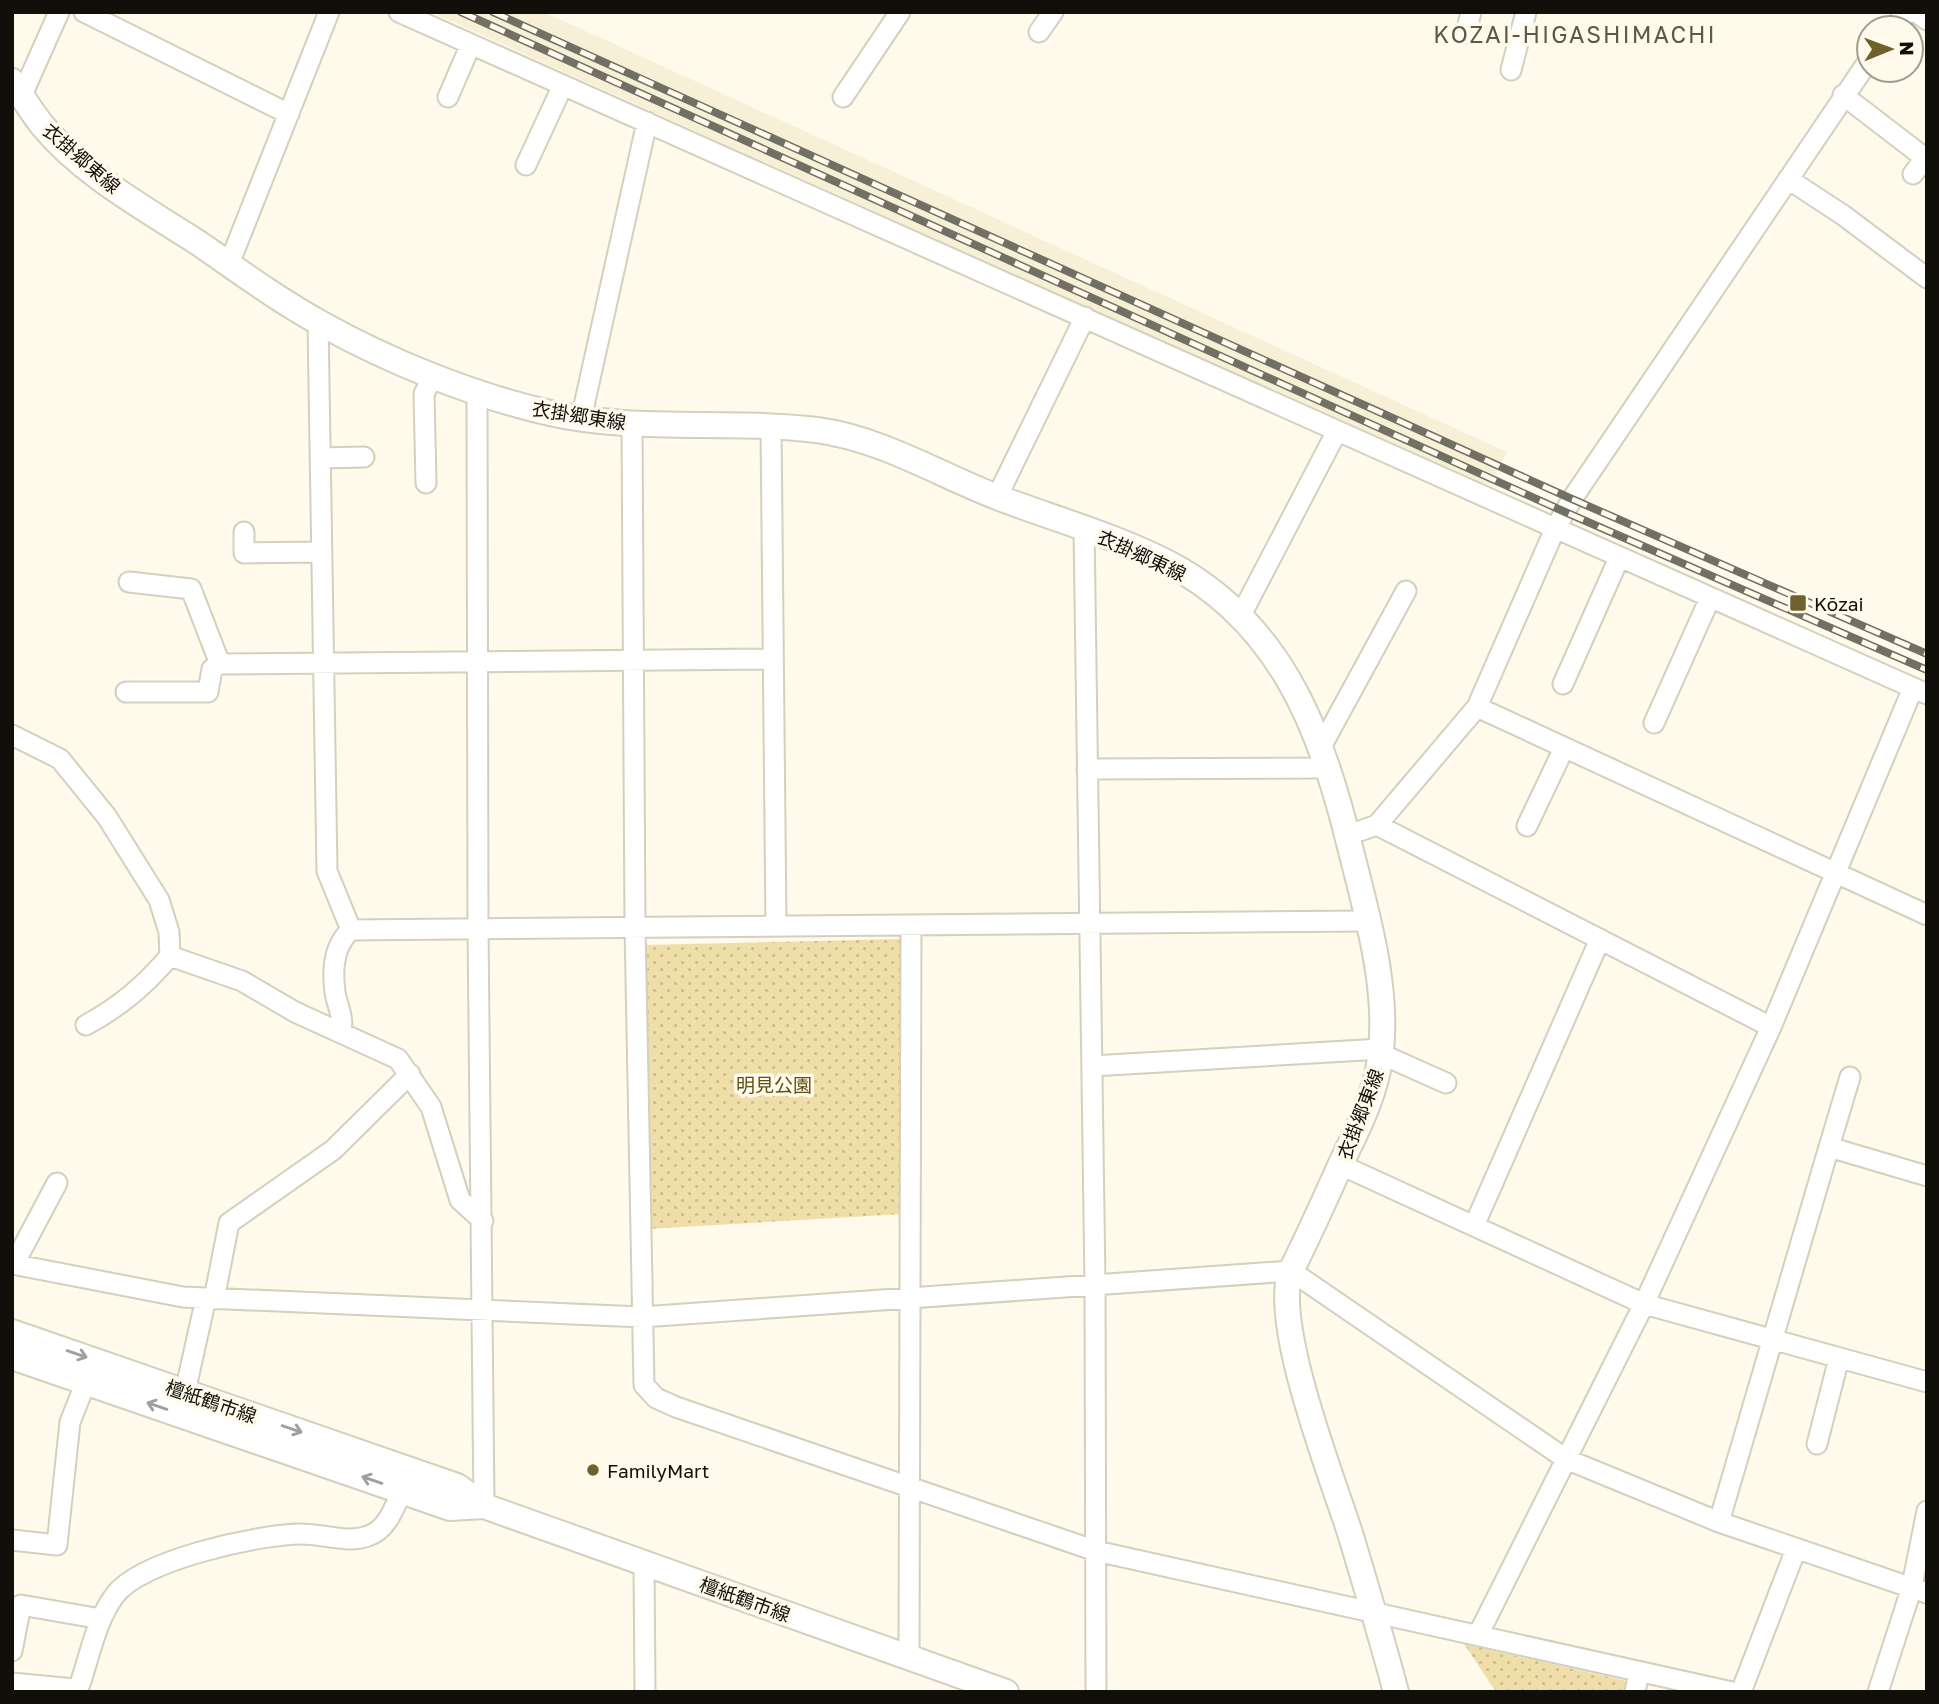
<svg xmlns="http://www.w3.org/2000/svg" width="1939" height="1704" font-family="'Golos Text','Noto Sans JP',sans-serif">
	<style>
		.built { fill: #f8f0d6 }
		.park { fill: url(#park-dots) }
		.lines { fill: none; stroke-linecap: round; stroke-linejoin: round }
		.minor-casing { stroke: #d5cfbd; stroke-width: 23 }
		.major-casing { stroke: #d5cfbd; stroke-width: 28 }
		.minor { stroke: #fff; stroke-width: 19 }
		.major { stroke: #fff; stroke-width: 24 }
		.rail-casing { stroke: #726f65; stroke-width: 8 }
		.rail { stroke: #fffaeb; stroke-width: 5; stroke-dasharray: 16; stroke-linecap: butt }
		.oneway { stroke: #a09f9d }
		.poi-dot { fill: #70602e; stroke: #fffaeb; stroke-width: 2.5 }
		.labels { text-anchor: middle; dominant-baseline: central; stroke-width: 7; stroke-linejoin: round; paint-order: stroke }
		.street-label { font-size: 19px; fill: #110f09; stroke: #fffaeb }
		.poi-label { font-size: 19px; fill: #110f09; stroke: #fffaeb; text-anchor: start }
		.park-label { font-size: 19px; fill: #604f12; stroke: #fffaeb }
		.quarter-label { font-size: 23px; letter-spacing: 2px; fill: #5d5848; stroke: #fffaeb }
	</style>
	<defs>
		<pattern id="park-dots" width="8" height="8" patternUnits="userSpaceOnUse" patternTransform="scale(1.75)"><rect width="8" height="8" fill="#efdea8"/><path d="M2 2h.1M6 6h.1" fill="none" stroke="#ccbd8f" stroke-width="1.8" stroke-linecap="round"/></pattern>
	</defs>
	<rect width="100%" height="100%" fill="#fffaeb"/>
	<path class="built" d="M431,12h113l963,440 -19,36z"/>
	<path class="park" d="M902,939v275l-254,15 -2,-284z
		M1464,1644l171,39 -2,9h-137z"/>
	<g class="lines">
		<defs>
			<path id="minor" d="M84,12l205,102
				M399,12l1528,682
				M1916,12l11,8
				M1894,28l13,-16
				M1039,32l14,-20
				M1466,33l5,-21
				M1511,70l15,-58
				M22,95l37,-83
				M1843,95l82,63
				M448,97l23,-53
				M843,97l57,-85
				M526,165l37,-80
				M1913,174l14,-18
				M1788,179l55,36 84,63
				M229,264l100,-252
				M318,322l9,549 24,59 1017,-9
				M477,391l1,538 6,577
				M581,419l66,-297
				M632,424l3,503 9,458 12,13 20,9 420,144 636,141
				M771,426l5,500
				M320,458l44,-1
				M426,483l-2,-89 10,-20
				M997,497l88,-180
				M1084,528l11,755 1,409
				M244,532v21l78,-1
				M129,582l62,7 29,75
				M1241,615l96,-184
				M1563,684l56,-126
				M126,692h82l4,-23 8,-5 553,-5
				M1477,707l450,208
				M1654,723l56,-125
				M12,735l48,24 47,58 52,83 10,32 1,24 72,25 53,31 103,47 33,48 29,93 23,21
				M1321,747l85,-156
				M1087,769l239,-1
				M1377,825l394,202
				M1527,826l37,-78
				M1348,835l29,-10 100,-118 78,-178 17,-30 297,-439
				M86,1025c35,-19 59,-40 84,-69
				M341,1030c3,-14 -4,-24 -6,-38 -3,-22 -1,-47 16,-62
				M1381,1054l65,29
				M1092,1066l289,-17
				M1829,1147l21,-70
				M1341,1165l303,139 283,78
				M1474,1226l126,-287
				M12,1264l171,33 459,20 649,-46 275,188 153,63 208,71
				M14,1264l43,-81
				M214,1299l15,-76 104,-73 77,-76
				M185,1392l21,-94
				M1817,1444l22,-86
				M1719,1522l110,-375 98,29
				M12,1540l45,5 13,-123 16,-40
				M644,1563l1,129
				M1478,1635l166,-331 127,-277 142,-339
				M12,1651l9,-46 80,14
				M909,1657l2,-732
				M12,1683l62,6 6,-5c10,-29 16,-64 35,-89 26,-35 142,-60 184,-61 22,-1 48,10 69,2 19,-6 26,-28 34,-45
				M1635,1692l4,-20
				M1741,1692l55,-143
				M1878,1692l33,-102 16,-79"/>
			<path id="major" d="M12,81c10,15 19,30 30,44 41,50 104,84 158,119 40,28 80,57 122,80 66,37 150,71 224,88 88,21 181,7 271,18 66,9 124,46 185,69 56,21 113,37 166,64 111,58 153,165 181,280 17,68 41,146 31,216 -5,35 -21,67 -36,98 -17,38 -34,76 -53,114 -20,51 41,206 59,262 16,53 32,106 46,159
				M12,1332l445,154 27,20 522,186
				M12,1357l438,151 34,-2"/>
		</defs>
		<use href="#minor" class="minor-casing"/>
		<use href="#major" class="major-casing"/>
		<use href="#minor" class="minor"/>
		<use href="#major" class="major"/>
		<defs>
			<path id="rail" d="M461,12l1104,500 362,158
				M493,12l1079,487 355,155"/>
		</defs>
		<use href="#rail" class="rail-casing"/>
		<use href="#rail" class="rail"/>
	</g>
	<defs><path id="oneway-shaft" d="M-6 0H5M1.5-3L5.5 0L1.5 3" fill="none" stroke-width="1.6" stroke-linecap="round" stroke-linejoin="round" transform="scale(1.75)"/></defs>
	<g class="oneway">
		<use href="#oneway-shaft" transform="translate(77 1354) rotate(19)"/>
		<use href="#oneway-shaft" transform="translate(157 1406) rotate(-161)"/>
		<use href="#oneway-shaft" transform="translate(292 1429) rotate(19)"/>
		<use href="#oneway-shaft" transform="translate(372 1480) rotate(-161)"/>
	</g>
	<g class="poi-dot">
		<rect x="1789" y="594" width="18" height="18" rx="3.5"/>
		<circle cx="593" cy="1470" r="7"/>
	</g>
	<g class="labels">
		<g class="street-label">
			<text transform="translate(82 158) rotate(41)">衣掛郷東線</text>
			<text transform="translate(579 415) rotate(9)">衣掛郷東線</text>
			<text transform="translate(1142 555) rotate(25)">衣掛郷東線</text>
			<text transform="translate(1360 1114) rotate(-69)">衣掛郷東線</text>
			<text transform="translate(211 1401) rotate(19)">檀紙鶴市線</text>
			<text transform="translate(745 1599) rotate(20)">檀紙鶴市線</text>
		</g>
		<g class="poi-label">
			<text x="1814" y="603">Kōzai</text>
			<text x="607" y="1470">FamilyMart</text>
		</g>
		<g class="park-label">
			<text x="774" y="1084">明見公園</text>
		</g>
		<g class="quarter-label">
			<text x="1575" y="34">KOZAI-HIGASHIMACHI</text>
		</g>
	</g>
	<rect width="1939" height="1704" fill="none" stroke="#110f09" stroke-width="28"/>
	<g transform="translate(1890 49) rotate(89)"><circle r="33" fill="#fffaeb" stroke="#a09c91" stroke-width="2"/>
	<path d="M0-5L12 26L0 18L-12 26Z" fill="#70602e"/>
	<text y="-10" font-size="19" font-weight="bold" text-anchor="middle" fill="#110f09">N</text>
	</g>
</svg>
